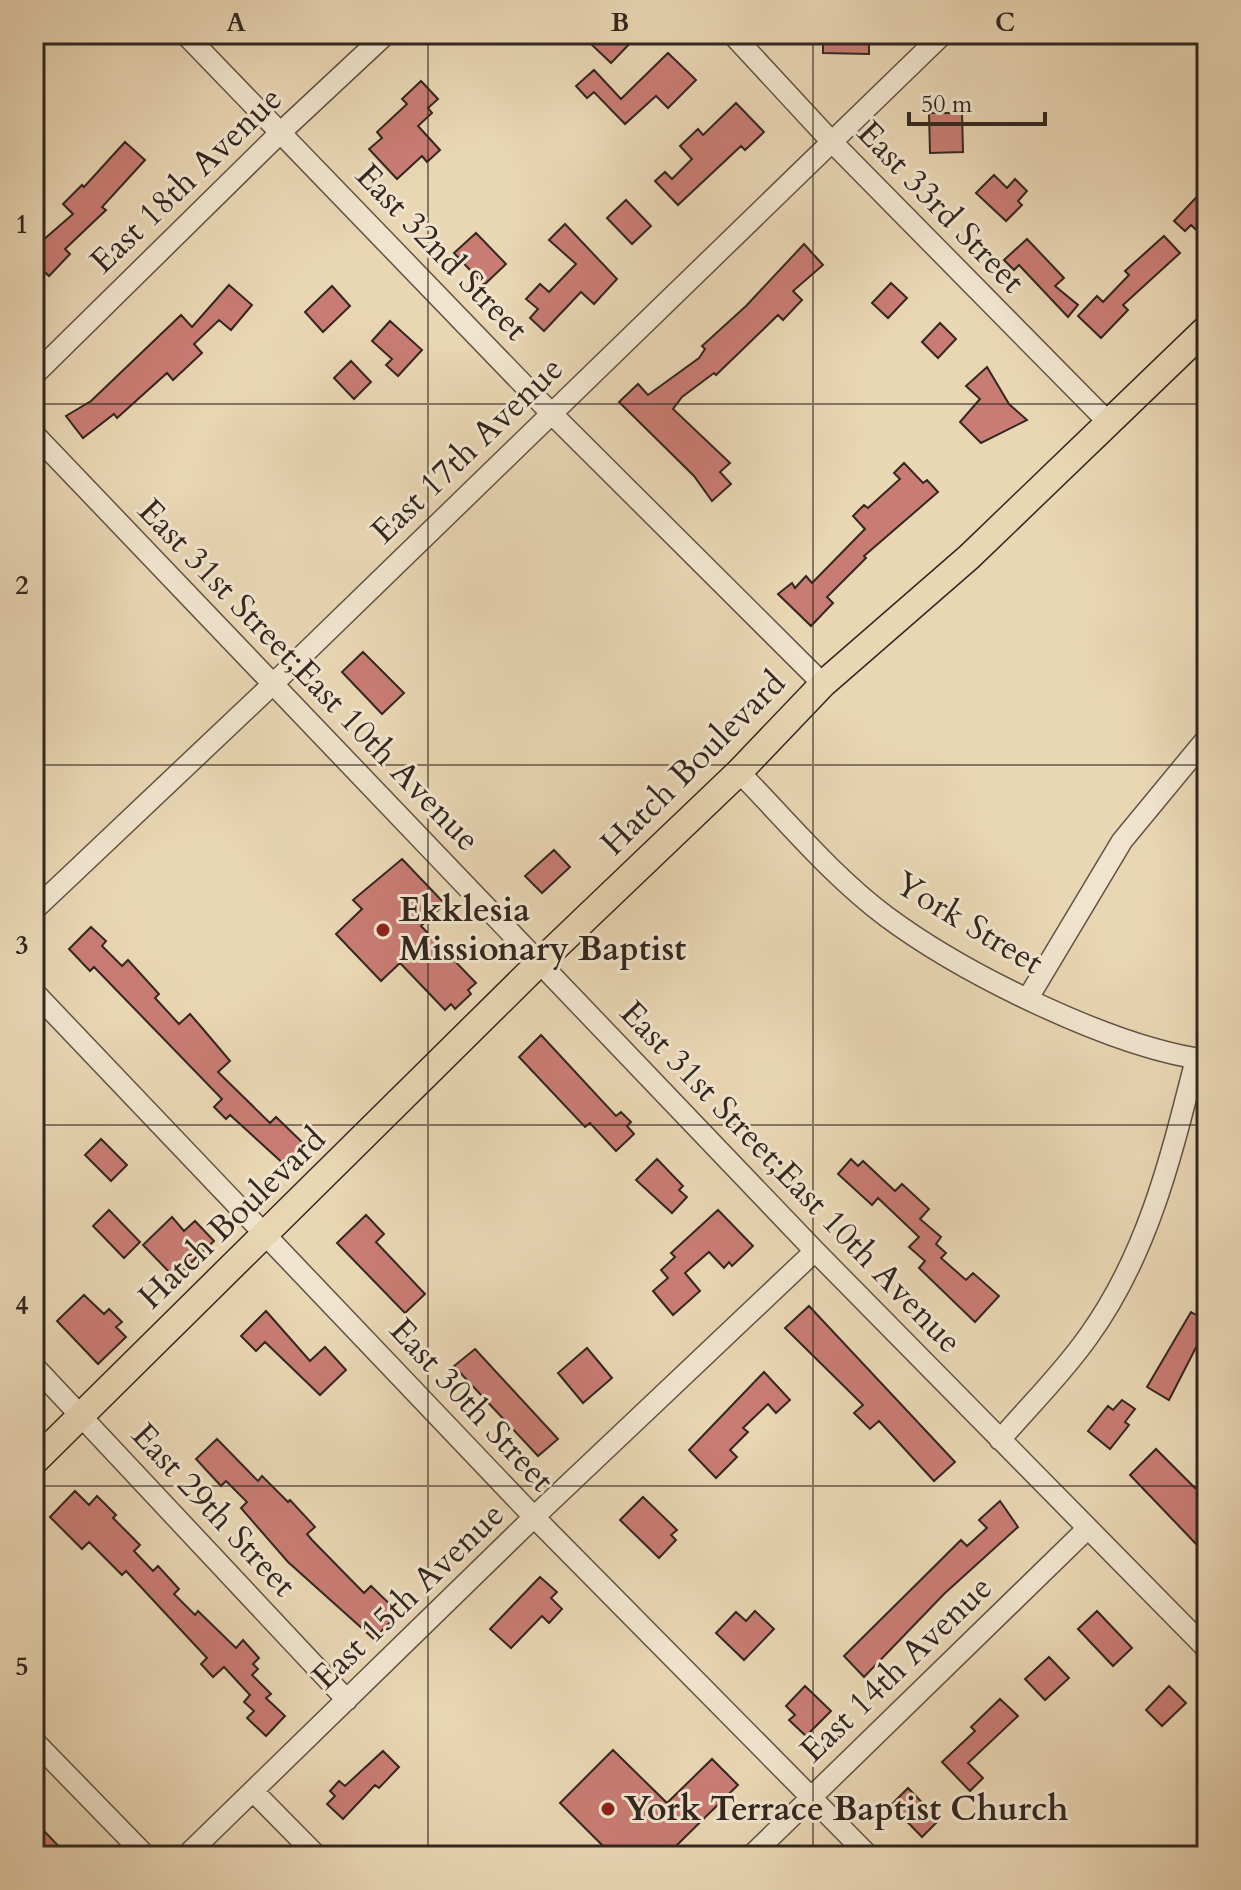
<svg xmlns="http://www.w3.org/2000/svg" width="1241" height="1890" font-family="Cardo,serif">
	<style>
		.building { fill: #c97c74; stroke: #332720; stroke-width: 2 }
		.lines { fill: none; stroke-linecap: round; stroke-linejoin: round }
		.minor-casing { stroke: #605345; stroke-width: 23 }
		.major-casing { stroke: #332720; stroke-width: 29 }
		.minor { stroke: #f1e4ce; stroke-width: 20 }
		.major { stroke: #e9d6b3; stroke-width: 26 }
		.grid { fill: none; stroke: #332720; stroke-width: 2; stroke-opacity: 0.55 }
		.poi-dot { fill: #8f2418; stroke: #f1e4ce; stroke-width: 3 }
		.labels { text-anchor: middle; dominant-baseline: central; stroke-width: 6; stroke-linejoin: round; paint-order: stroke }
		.street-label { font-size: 34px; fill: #332720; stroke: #f1e4ce }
		.poi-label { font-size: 34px; font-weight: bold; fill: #332720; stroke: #f1e4ce; text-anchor: start }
		.neatline { fill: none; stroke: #332720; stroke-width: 3 }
		.grid-label { font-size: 26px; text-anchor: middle; font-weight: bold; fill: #332720 }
	</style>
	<rect width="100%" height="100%" fill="#e9d6b3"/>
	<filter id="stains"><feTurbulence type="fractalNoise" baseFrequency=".0025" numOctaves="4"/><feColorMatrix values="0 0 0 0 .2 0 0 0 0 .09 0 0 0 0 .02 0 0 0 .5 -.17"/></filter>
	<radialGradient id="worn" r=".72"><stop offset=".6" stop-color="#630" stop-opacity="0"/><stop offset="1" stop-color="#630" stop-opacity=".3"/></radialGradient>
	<path class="building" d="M600,34h39l-28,29 -20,-19z
		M869,34v20l-46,-1v-17z
		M668,53l28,27 -28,28 -12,-12 -31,28 -31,-32 -7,6 -11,-12 18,-16 27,29z
		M421,81l17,18 -10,9 4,5 -14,13 22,24 -13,12 -5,-6 -25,23 -28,-30 13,-11 -5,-6 30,-28 -5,-5z
		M736,103l28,29 -19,18 -4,-4 -63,59 -23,-24 10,-9 7,7 20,-20 -12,-13 18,-17 5,6z
		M929,113h33l1,39 -33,1z
		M125,142l20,18 -43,47 4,3 -41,39 5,5 -21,22 -15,-14v-14l39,-34 -10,-10 19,-19 2,2z
		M994,175l13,13 8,-9 12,12 -9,10 4,4 -16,16 -30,-28z
		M1207,186v54l-16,-15 -6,6 -11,-10z
		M626,200l25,26 -19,18 -25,-26z
		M565,224l52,55 -23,25 -13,-12 -37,39 -14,-13 8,-9 -12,-10 14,-15 9,8 27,-28 -27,-24z
		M476,233l30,31 -22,21 -30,-32z
		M1164,236l16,17 -57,52 5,5 -27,28 -23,-22 19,-20 6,6 26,-27 -4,-4z
		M1027,239l37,39 -9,8 23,19 -10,12 -49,-52 -5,5 -10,-10z
		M804,244l19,21 -30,26 9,9 -19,20 -5,-5 -62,60 -2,-2 -32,24 -9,12 57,54 -10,9 11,12 -19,17 -18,-25 -75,-74 19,-18 10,11 51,-37 6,-9 -3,-3 44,-40z
		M891,283l16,15 -19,20 -16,-15z
		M229,285l23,20 -21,25 -12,-10 -25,24 8,9 -29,27 -6,-7 -50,45 -3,-4 -31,24 -17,-22 25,-15 90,-86 11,12z
		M332,286l18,20 -27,26 -18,-20z
		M390,321l32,29 -24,26 -12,-11 6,-6 -20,-18z
		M940,323l16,16 -18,19 -16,-16z
		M351,361l20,21 -17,17 -20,-21z
		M987,367l22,37 18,16 -46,23 -21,-21 20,-23 -14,-13z
		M904,463l19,20 4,-3 11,12 -74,64 2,2 -39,39 6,6 -22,23 -33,-32 14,-11 3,5 11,-12 6,7 53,-54 -12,-13 11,-11 4,3 32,-29 -6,-6z
		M363,652l41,41 -22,21 -40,-42z
		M554,850l16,17 -28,26 -17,-17z
		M402,859l43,45 -24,22 55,57 -8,7 3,4 -16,15 -4,-5 -6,6 -45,-47 -19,18 -45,-47 26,-25 -9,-9z
		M91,927l15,14 -4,5 20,20 6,-6 31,34 -4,4 24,26 11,-10 13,15 27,32 -12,11 52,51 6,-6 30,29 -20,20 -56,-51 -4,4 -12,-12 8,-8 -128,-132 -4,4 -21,-22z
		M541,1035l75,81 5,-4 10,10 -4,4 7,8 -18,17 -26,-28 -5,4 -66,-70z
		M101,1139l26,26 -16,16 -26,-26z
		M657,1159l26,27 -4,4 8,7 -15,16 -36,-33z
		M851,1159l7,7 5,-5 32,30 7,-7 27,25 -9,10 21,18 -5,7 10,9 -5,5 25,22 7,-7 26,23 -24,26 -56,-54 6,-7 -16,-14 10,-10 -41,-39 -6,7 -34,-31z
		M109,1210l31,32 -16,16 -31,-32z
		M718,1210l35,36 -21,20 -3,-4 -5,6 -15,-16 -24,21 15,18 -27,24 -20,-24 15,-13 -7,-8 14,-13 -4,-4z
		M366,1215l18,19 -8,8 49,52 -20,19 -68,-70z
		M172,1217l12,14 11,-10 19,20 -39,37 -32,-33z
		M84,1295l20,19 5,-5 13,13 -6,5 10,10 -28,27 -41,-43z
		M809,1306l146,156 -21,19 -55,-60 -9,8 -16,-16 9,-8 -78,-77z
		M266,1311l44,50 15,-14 21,23 -26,25 -55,-53 -9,9 -15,-15z
		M1191,1312l16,9v5l-38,74 -22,-13z
		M587,1348l25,30 -29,25 -25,-30z
		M475,1349l83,90 -20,17 -84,-90z
		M764,1372l26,28 -14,13 -8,-9 -25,24 5,4 -18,18 7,7 -21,21 -27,-28z
		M1122,1400l13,9 -10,13 4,3 -19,24 -22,-18 20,-25 5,4z
		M217,1439l41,42 4,-5 26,26 2,-2 25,27 -8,7 5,6 52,53 7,-7 28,27 -25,26 -86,-77 -47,-54 6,-6 -21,-21 -5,5 -25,-27z
		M1156,1449l39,39 12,-11v63l-8,7 -69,-72z
		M75,1491l14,14 8,-9 19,19 -3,3 27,27 -6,6 19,20 5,-5 21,23 -5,5 21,21 3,-4 38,37 7,-8 16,18 -6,6 5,5 -6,6 19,19 -5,4 19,18 -19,20 -19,-18 7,-7 -10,-9 6,-7 -26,-28 -11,10 -12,-13 6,-6 -81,-87 -4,4 -33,-33 -7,7 -32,-32z
		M643,1497l34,33 -6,5 5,5 -17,18 -39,-38z
		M1000,1501l18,26 -74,67 -80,83 -20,-21 117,-116 6,6 20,-18 -8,-8z
		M540,1577l17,15 -6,6 11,11 -13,14 -7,-7 -31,32 -21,-19z
		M755,1611l19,18 -30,31 -28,-27 20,-21 10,9z
		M1097,1611l35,37 -19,18 -35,-37z
		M1049,1657l20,21 -24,22 -20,-21z
		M805,1686l26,25 -25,25 -17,-16 6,-5 -9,-9z
		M1169,1686l17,17 -24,23 -16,-16z
		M1000,1699l18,17 -50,47 15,15 -13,13 -28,-29 33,-31 -4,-4z
		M613,1750l54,53 45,-44 26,26 -61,60 12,11h-76l-53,-53z
		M383,1751l16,16 -20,21 -4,-3 -32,34 -16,-15 8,-8 -5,-5 9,-10 6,5z
		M908,1788l31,32 -17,17 -31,-32z
		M45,1832l23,24h-34v-14z"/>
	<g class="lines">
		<defs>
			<path id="minor" d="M185,34l365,378 273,272
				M732,34l99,107 277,281
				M34,375l247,-243 105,-98
				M34,434l781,817 392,398
				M739,772c48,49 93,104 148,145 77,57 226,131 320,143
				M34,910l240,-227 669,-649
				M34,992l500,525 335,339
				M1028,998l94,-157 85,-103
				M34,1366l313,334
				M1000,1440c29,-34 62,-66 88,-103 60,-83 83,-180 108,-278
				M34,1741l112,115
				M254,1792l63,64
				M186,1856l348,-339 281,-266
				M751,1856l336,-327"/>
			<path id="major" d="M34,1462l505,-499 200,-191 84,-88 146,-127 238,-229"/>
		</defs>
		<use href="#minor" class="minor-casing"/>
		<use href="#major" class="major-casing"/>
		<use href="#minor" class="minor"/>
		<use href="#major" class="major"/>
	</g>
	<path class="grid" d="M428,34v1822M813,34v1822M34,404h1173M34,765h1173M34,1125h1173M34,1486h1173"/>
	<g class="poi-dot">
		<circle cx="383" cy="930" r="8"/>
		<circle cx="608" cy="1809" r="8"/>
	</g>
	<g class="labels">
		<g class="street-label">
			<text transform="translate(186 180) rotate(-44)">East 18th Avenue</text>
			<text transform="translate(941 207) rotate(46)">East 33rd Street</text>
			<text transform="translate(442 252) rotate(46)">East 32nd Street</text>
			<text transform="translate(467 450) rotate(-44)">East 17th Avenue</text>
			<text transform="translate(309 675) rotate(46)">East 31st Street;East 10th Avenue</text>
			<text transform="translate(693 763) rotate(-45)">Hatch Boulevard</text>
			<text transform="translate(969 923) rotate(31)">York Street</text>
			<text transform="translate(791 1177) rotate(46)">East 31st Street;East 10th Avenue</text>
			<text transform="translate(232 1218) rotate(-44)">Hatch Boulevard</text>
			<text transform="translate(472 1405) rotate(47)">East 30th Street</text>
			<text transform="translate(214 1510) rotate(47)">East 29th Street</text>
			<text transform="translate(408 1596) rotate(-44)">East 15th Avenue</text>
			<text transform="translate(896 1669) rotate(-44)">East 14th Avenue</text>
		</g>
		<g class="poi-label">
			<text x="399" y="910">Ekklesia<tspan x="399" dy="39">Missionary Baptist</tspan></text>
			<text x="624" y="1809">York Terrace Baptist Church</text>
		</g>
	</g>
	<rect width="1241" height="1890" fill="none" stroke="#e9d6b3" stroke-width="88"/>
	<path d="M909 112v12h136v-12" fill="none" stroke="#332720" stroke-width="4"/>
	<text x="921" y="112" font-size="24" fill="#332720" stroke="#f1e4ce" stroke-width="6" paint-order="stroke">50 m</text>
	<rect x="44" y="44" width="1153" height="1802" class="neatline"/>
	<g class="grid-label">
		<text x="236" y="31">A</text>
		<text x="620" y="31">B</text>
		<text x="1005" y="31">C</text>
		<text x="22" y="233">1</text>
		<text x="22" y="594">2</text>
		<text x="22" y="954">3</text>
		<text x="22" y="1314">4</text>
		<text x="22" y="1675">5</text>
	</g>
	<rect width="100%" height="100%" filter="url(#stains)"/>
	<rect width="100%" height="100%" fill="url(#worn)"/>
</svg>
